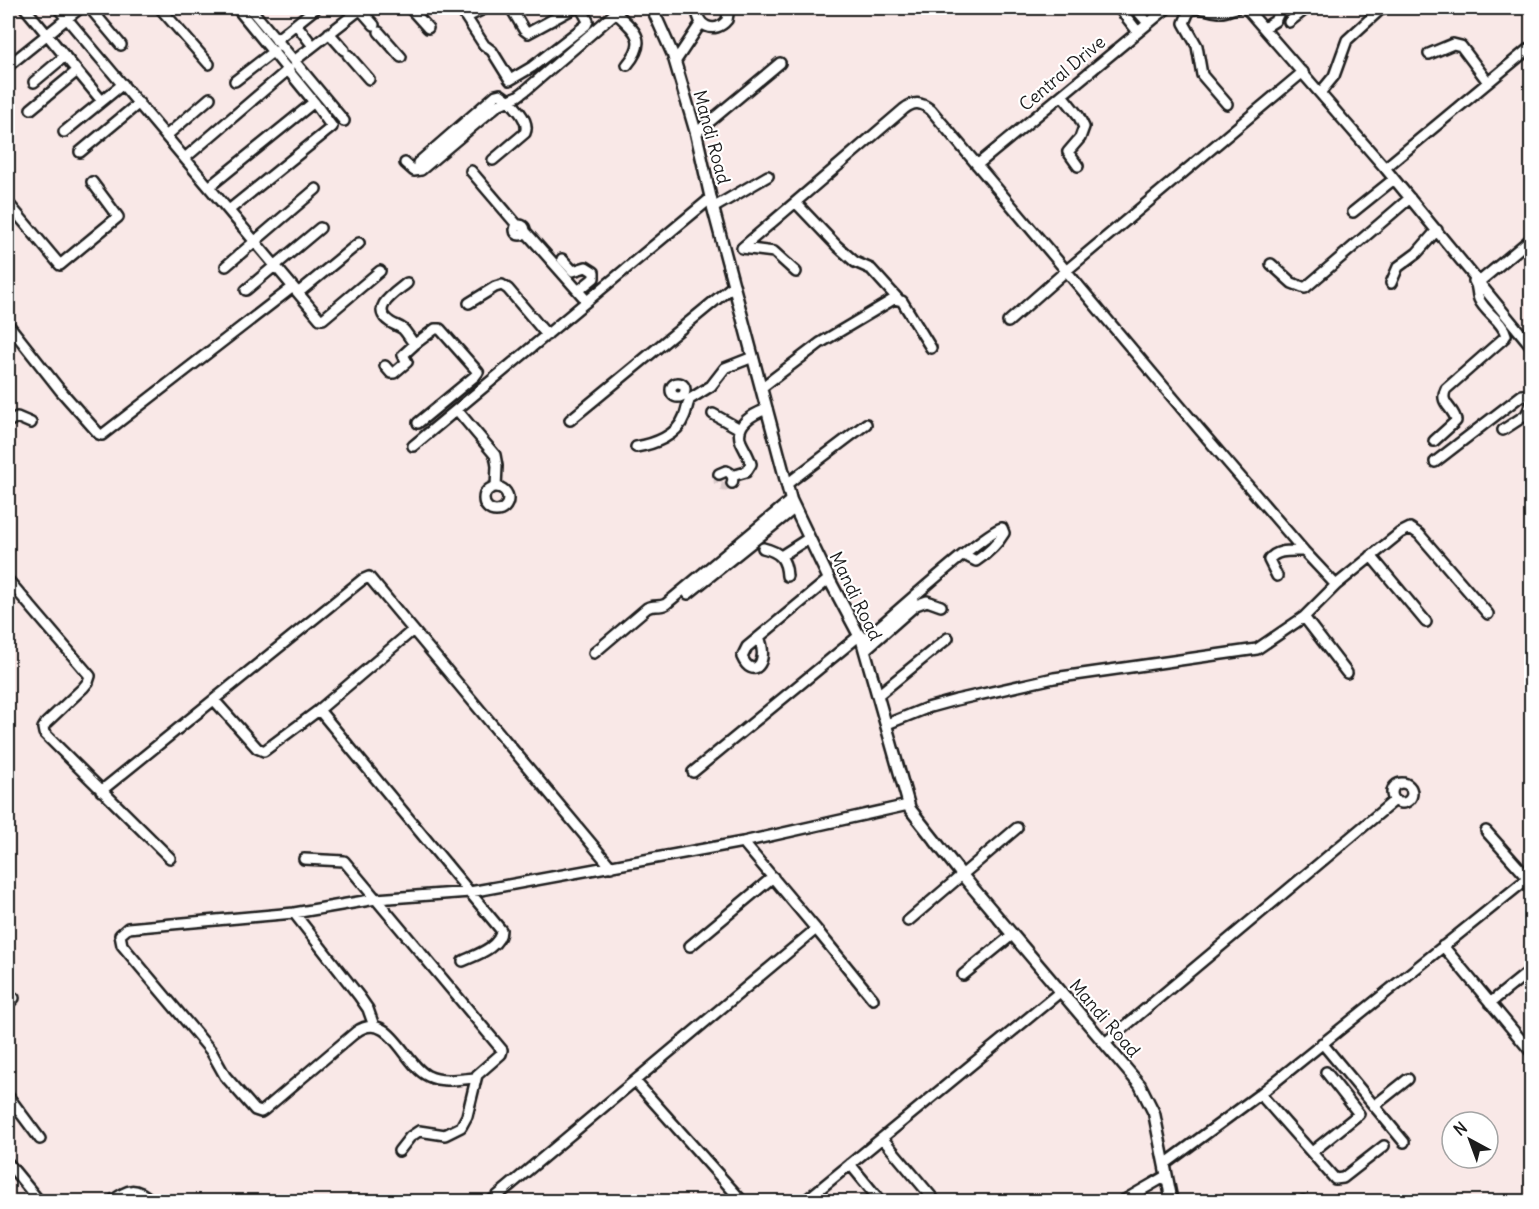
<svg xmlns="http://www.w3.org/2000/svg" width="1539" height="1209" font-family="Delius,sans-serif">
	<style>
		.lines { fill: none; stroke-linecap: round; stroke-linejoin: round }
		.minor-tunnel { stroke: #d8c9c9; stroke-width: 9; stroke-dasharray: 9 4.5; stroke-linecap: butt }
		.minor-casing { stroke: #1c1c1c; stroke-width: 14 }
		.tertiary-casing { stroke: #1c1c1c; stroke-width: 15 }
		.minor { stroke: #fff; stroke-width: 9 }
		.tertiary { stroke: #fff; stroke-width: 10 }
		.labels { text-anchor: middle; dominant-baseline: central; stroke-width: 4.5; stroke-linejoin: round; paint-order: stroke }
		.street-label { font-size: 18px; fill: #1c1c1c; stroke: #fff }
	</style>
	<rect width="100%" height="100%" fill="#f9e8e7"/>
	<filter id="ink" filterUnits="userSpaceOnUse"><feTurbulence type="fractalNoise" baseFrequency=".0167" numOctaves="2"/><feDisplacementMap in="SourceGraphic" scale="12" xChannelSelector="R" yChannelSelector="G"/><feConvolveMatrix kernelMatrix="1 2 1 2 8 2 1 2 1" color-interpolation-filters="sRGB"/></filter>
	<g filter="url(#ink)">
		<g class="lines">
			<path class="minor-tunnel" d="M719,474l-1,7 2,5 5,1 7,-4"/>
			<defs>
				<path id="minor" d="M25,8l77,93
					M58,8l262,311h3l57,-48
					M90,8l31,37
					M160,8l49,56
					M250,8l94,113
					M410,8l18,20
					M460,8l24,37 8,6 18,29 22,-13 54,-42 2,-4 -7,-13
					M511,8l13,22 4,3 46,-25
					M698,8c-3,18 17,27 29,12l2,-12
					M1119,8l19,24
					M1135,8l13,15
					M1246,8l139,160 147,179
					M360,9l14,16
					M616,13c20,19 32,27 11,52
					M467,17l19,-9
					M1289,22l18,-14
					M296,24l17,22
					M1264,28l11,-7 6,-13
					M379,32l22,25
					M329,33l15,17
					M276,40l40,-32
					M1429,54l24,-10 8,2 27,36
					M348,55l21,24
					M294,61l68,-53
					M675,62l26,-39
					M8,66l72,-58
					M235,81l39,-30
					M34,82l31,-26
					M1320,93l14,-17 13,-36 35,-32
					M1062,95l16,20 6,12 -4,11 -12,14 10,14
					M1227,104l-25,-29 -5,-29 -13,-23 5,-12c12,-6 20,1 32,1 5,0 10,-3 15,-4
					M31,109l46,-38
					M64,132l59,-48
					M696,133l84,-70
					M166,136l44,-38
					M80,152l59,-49
					M185,158l104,-89
					M405,163l9,8 7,-1 77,-65 20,-9 8,-6 95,-82
					M418,163l78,-68 4,-1c11,7 31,26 25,39l-32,27
					M977,165l190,-157
					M1385,168l147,-122
					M471,171l47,55
					M209,187l105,-85
					M8,203l52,62 58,-48 -26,-35
					M796,203l41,43 18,16 16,7 27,30
					M713,208l55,-32
					M229,210l103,-83 -18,-25 -77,-94
					M1353,212l41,-33
					M515 230a5 5 0 1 1 10 0a5 5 0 1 1-10 0Z
					M525,231l62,70
					M742,248l162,-139c10,-8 17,-7 27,1l269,320 104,121 32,34
					M742,248l32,4 22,20
					M562,259l11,12 13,-4 8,5v6l-16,13
					M1271,264l21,19 13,5 105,-90
					M226,266l90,-77
					M1479,282l53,-44
					M407,283c-12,10 -38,25 -17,39 4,3 9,4 13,7 5,5 7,11 12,15l20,-15h5l38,43 -3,4 -57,47
					M1391,283l7,-16 19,-14 20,-23
					M246,290l74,-62
					M298,293l61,-50
					M469,303l26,-16 7,-2 6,4 39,46
					M1008,322l59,-52 236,-198
					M8,324l52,66 39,44 3,1 191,-148
					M385,366l6,7h3l13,-11 -4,-7 12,-11
					M671 390a7 7 0 1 1 14 0a7 7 0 1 1-14 0Z
					M761,388l59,-45 74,-44 8,2 29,47
					M457,410l38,45 2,11 -1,21
					M713,414l27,15
					M570,420l164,-135
					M8,422l9,-5 14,6
					M1503,430l23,-15 6,-12
					M1434,441l22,-20c-1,-13 -18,-17 -10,-32l58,-51 2,-3c-4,-15 -21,-22 -27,-36 -3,-7 0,-11 -5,-18
					M413,446l298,-248
					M636,447c18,-3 41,-11 48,-30 3,-6 3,-13 6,-18l21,-13 14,-18 28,-11
					M1435,462l87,-67 10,1
					M719,474l7,-3c6,2 8,7 6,12
					M732,476l14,-4 5,-8c-2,-8 -7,-15 -10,-22 -7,-18 12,-28 26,-33
					M787,484l79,-60
					M484 499a12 12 0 1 1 24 0a12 12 0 1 1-24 0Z
					M763,548c17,4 23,11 24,28
					M781,556l28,-18
					M1371,556l55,66
					M1277,576l-8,-16c7,-11 22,-9 35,-9
					M8,580l82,96 -2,6 -5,6 -37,35 -3,5 1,5 126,125
					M688,594l107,-86
					M1304,617l43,56
					M759,637c11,27 -7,43 -17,20l5,-10 82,-68
					M862,641l12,-10c18,-15 113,-101 128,-103l2,5c-7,12 -16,20 -28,28l-12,-6
					M865,650l51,-45 11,-4 14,5
					M594,653l53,-45c7,-4 12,0 19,-4l125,-104
					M878,695l70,-57
					M214,700l43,48 7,3 55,-41 94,-80
					M319,710l182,220c0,17 -25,25 -38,31
					M887,724l40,-16 29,-8 98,-22 203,-29 47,-32 32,-32 64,-52 10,-5 9,6 69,80
					M693,772l167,-137
					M1392 793a10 10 0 1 1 20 0a10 10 0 1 1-20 0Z
					M101,791l261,-211 7,-3 242,290
					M1486,831l42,47
					M304,859l40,2 158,189 -1,4 -24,21 -10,41 -6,11 -16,8 -26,-4 -9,6 -11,14
					M294,913l65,83 9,13 6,17
					M908,921l109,-93
					M816,929l57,70
					M690,946l83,-69
					M1443,946l89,107
					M963,975l49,-40
					M1490,1003l36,-29h6
					M8,1004l6,-6
					M1105,1043l290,-243
					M1322,1043l82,99
					M476,1078c-15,1 -34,5 -48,-2 -24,-11 -39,-68 -72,-44l-92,78 -3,2 -6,-2 -30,-34 -14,-25 -89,-106 -2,-10 8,-7 166,-15 82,-14 94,-7 273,-50 165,-37
					M635,1081l108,121
					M1260,1094l75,85 8,-1 41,-32
					M8,1096l32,43
					M1374,1106l34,-27
					M882,1138l54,64
					M1312,1152l47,-38 -33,-42
					M8,1163l32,39
					M850,1164l31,38
					M1165,1164l95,-70 272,-219
					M111,1202c17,-14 24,-16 41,-1
					M490,1202l326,-273 -73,-87
					M804,1202l256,-210
					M1121,1202l45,-26
					M1303,1202v-1"/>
				<path id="tertiary" d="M652,8l21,47 23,78 17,75 78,292 38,79 33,62 48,168 52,66 178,210 14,28 18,89"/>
			</defs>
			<use href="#minor" class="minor-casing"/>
			<use href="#tertiary" class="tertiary-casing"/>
			<use href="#minor" class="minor"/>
			<use href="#tertiary" class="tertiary"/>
		</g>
	</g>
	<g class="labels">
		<g class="street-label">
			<text transform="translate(1062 73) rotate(-40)">Central Drive</text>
			<text transform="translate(712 137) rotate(75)">Mandi Road</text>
			<text transform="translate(856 596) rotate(64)">Mandi Road</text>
			<text transform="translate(1105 1018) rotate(49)">Mandi Road</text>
		</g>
	</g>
	<rect width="1539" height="1209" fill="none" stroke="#fff" stroke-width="30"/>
	<rect x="15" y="15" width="1509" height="1179" fill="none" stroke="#1c1c1c" stroke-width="2" filter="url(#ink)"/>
	<g transform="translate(1470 1140) rotate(319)"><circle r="28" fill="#ffffff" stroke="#a4a4a4" stroke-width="1.5"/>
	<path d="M0-4.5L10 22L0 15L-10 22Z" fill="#1c1c1c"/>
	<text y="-9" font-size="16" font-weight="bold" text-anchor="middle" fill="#1c1c1c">N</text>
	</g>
</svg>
